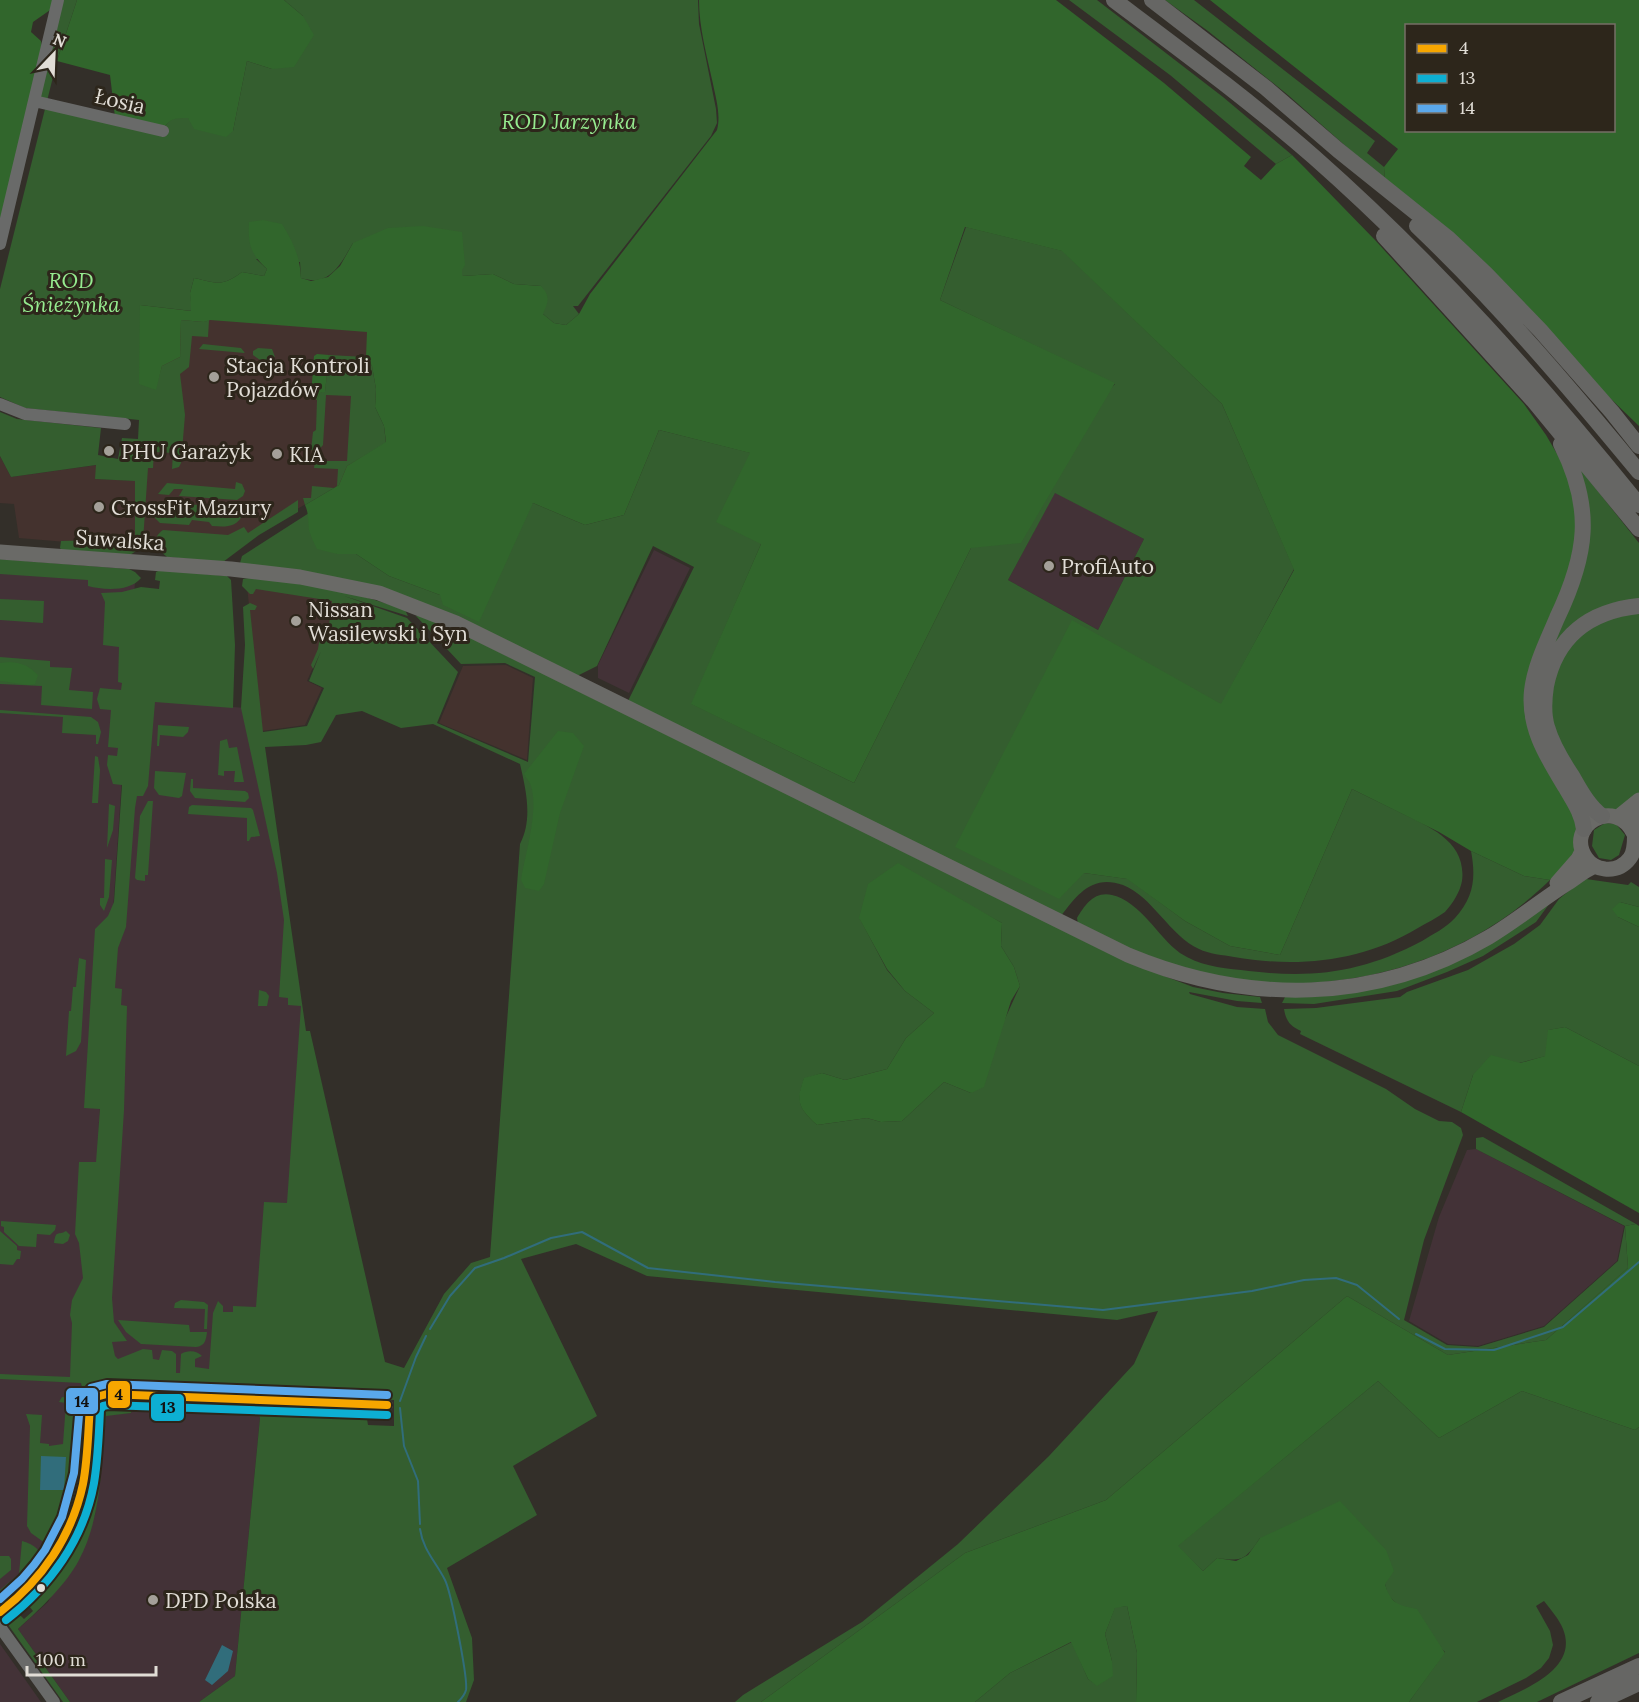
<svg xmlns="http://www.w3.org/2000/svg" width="1639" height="1702" font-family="Lora,serif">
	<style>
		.commercial { fill: #44322e }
		.industrial { fill: #433237 }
		.green { fill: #345e2f; fill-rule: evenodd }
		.forest { fill: #31662c; fill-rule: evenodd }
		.water { fill: #316d7b }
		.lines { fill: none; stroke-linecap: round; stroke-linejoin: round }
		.stream { stroke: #316d7b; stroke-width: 2 }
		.minor { stroke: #696a69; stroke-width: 12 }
		.major { stroke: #6a6a67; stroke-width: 15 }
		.highway { stroke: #666664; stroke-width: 16 }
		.bus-1-casing { stroke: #2d261b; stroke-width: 12 }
		.bus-2-casing { stroke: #2d261b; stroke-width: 12 }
		.bus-3-casing { stroke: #2d261b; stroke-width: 12 }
		.bus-1 { stroke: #f7a600; stroke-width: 8 }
		.bus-2 { stroke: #0dafd3; stroke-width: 8 }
		.bus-3 { stroke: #5aa8eb; stroke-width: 8 }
		.poi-dot { fill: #a4a099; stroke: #2d261b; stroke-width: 2 }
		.bus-dot { fill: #e1ddd6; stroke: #2d261b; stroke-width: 2 }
		.labels { text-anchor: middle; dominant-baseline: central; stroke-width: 6; stroke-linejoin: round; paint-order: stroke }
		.street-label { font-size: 21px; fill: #e1ddd6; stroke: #2d261b }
		.park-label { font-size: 21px; font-style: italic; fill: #96eb8f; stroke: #2d261b }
		.poi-label { font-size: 21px; fill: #e1ddd6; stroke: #2d261b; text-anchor: start }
		.line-badge { stroke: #2d261b; stroke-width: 2 }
		.pale-badge-label { font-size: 16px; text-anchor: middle; font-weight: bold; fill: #111 }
	</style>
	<rect width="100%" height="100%" fill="#332f29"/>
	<path class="commercial" d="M140,311l237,19 -13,141 -146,83 -53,-4 -11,-10 -16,-1 -1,9 -118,-10 -5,-34 -14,-1v-47l11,21 86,-12 -1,14 43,2z
		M247,586l95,15 -35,80 15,7 -17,37 -43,6z
		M506,665l27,13 -6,82 -88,-37 24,-57z"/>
	<path class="industrial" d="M1055,492l89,47 -46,91 -90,-50z
		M654,550l36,18 -61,125 -31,-15v-13z
		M0,571l135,10 -38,570 32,-452 130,10 46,323 87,364 -311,-13 -8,103 -20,52 -20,27 -33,28z
		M1476,1149l148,77 -7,35 -73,65 -66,20 -30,-2 -39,-23 30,-104 28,-67z
		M132,1408l122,5h4l2,5 -25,258 -36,26h-129l-52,-73 30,-27 47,-87 11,-100 25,-2z
		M0,1644l41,58h-41z"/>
	<path class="green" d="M62,0h15l-20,61 -10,40 -6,-3 -2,-4z
		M284,0h414l1,24 17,85 1,14 -6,13 -133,170h-5l6,8 -13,11 -12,-2 -11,-9 -2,-28 -27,-2 -21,-10 -31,2v-6l-109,-27c-13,22 -23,44 -52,35l-1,-16 -44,-3 11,10 -3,7 -22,-4c-20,15 -25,11 -48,6l-4,15 2,18 -52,-6 15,85 7,-24 18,-9 1,-37 23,2 5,-2 -1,17 -16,-1 -3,31 -9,7 5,41 -4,48 -2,4 -7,2 1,-16 -19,-1 -1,16h-5l-5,73 -4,8 -9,6 -68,-5 -2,-2 1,-7 74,-2v-58l-40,-2 1,-14 -85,12 -11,-21v-44l17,7 84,9 -3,27 20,4 4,-21 16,1 1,-19 -114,-12 -25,-11v-108l45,-180 117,24c3,-6 5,-12 11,-14 13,-6 46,8 60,12l14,-70 25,8 31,-53z
		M1069,0h28l126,97 69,58 -16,9 -106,-89z
		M1165,0h29l181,141 -8,12 17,14 1,14 -97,-86 -80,-64z
		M966,227l97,24 159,153 72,165 -72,135 -138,169 44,6 57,42 45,25 50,9 72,-166c16,8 33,16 49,24 29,14 66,29 61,68 -2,11 -9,22 -17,31 -8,6 -19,11 -27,16 -56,34 -121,40 -184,29 -11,-2 -25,-3 -35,-8 -29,-13 -47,-53 -76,-64 -31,-11 -46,10 -62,31l-433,-215 66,-134 -41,-21 -56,120 -20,10 -132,-63 -205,-50 2,-7 67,-43v14l28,27h19l33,22 51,19 93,-92 52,22 39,-10 35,-85 92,23 10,91 -69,160 162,79 117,-235 144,-164 -175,-84zM1055,493l89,46 -46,91 -90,-50z
		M203,344l38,4 4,5 -46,-4z
		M258,348l14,1 3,8 -7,-1 -1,4h-7l-7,-5v-4z
		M329,355l37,2 6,9 4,23 -1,18 9,19 2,17 -39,23 -8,19 -34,20 -2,-7h8l1,-12 22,2 3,-2 1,-17 -24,-1 1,-7h32l4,-65 -25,-1 -3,50 -6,7 -6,-2 2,-18 3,-2 1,-30 3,-7 5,-2z
		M1574,461l65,82v58c-65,1 -111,59 -99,123 5,24 22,46 34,66l-2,1c-13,-21 -27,-42 -33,-65 -14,-56 27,-103 43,-153 12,-38 5,-75 -8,-112z
		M236,482l6,2 3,7 -2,5 -6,4 -58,-4 4,-7h-9l-5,6 -11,-1 9,-11 68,6z
		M298,500v12l-39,23 -36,27 -56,-5c-10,-8 -17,-18 -4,-27l65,5 16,-8 4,6z
		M160,502l76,6 4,1 3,5c-6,14 -18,13 -31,12l-3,-4 -17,-2 -3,5 -29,-2 -8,-8 1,-9z
		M0,559l129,10 6,3 6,6c-11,14 -38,12 -53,8v-6l-88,-6z
		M160,570l67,6 4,4 4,65 -2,63 -78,-6 -7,84 -5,10h-6l-2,12 -9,119 -8,21 -3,40 7,1 -1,16 6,1 -3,104 -12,188 2,24 13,19 -15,1 3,14 3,3 25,-10 9,1 1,9 6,1 3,-10 10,1 4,3v19h4l1,-19c6,-4 16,-4 21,2l-7,3v8l14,2 4,-56 5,-12 5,5v6h10v-6l23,1 8,-105 23,1 14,-197 -13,-1v-7l-9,-1 5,-77 -7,-47 -36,-165 4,-63 -2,-38 7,-4 7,3 -2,4h-5l13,122 44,-6 17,-38 -15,-7 12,-30 -8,18 -2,-4 7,-16 3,-20 8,-4 3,-24 -76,-12 -3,5h-3l-8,-8 1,-7c12,-3 24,0 37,1 44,5 83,15 125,30l3,6 -64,-20 63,22 51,54 -21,51 91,39 7,-85 -30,-14 -44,1 -45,-48 4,-2 39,18 666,329 68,26 30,6 37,4 2,6 -25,-2 -48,-9 1,2 47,13 28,2 3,13 10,13 108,54 29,20 24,12 13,1 9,6 2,7 -39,105 -20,80 43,25 31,2 66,-20 74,-66 7,-35 -149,-77v-11l7,-1 153,87 -11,2 3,42 -82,72 -98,15 -101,-59 -241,204 -141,53 -204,149h-26l8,-7 119,-73 96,-78 91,-88 85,-92 24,-53 -41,9 -470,-44 -71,-32 -55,15 76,157 -84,50 24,49 -90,53 25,70 2,42 -8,22h-267l36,-26 25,-258 -2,-5h-4l-122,-5 -1,5 -25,3c-5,47 -4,101 -27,144 -13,25 -40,50 -61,69l52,73h-7l-54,-76 -2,-7 3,-5 10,-8 3,4 -4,4 5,5 9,-8 -8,-10c27,-28 53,-63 62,-101 7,-29 7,-59 9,-88l4,-6 8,-4 254,9 5,8 1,6 26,1v-26l-312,-12 -1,-5 -81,-4v-5l70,3 2,-54 -2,-8 2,-15 11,-22 -4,-35 -4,-9 4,-72h17l4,-53 -16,-1 11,-179 13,-13 6,-14 8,-117 -9,-1 -6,-19 1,-10 9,1 1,-8 -10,-1 3,-37 -11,-1 -3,-10 3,-11 21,2 1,-7 -4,-1 1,-35 -16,-2 2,-43 -4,-9 21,-1 19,-5 18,2 1,-8 -5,-1 1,-8zM362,711l39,17 32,-4 87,40c6,26 13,55 0,80l-30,413 -19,6 -27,31 -40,74 -19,-6 -75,-331h-4l-41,-284 41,-2 15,-3 15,-27zM957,899l45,24 -1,23 13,21 6,19 -49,107 -27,-11 -42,39 -21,1 -14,-4 -50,7c-18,-17 -21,-22 -13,-46l18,-6 23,7 42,-11 19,-31 28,-25 -29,-22 -18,-21 -27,-51z
		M0,599l44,2 -1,22 -43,-3z
		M1639,611v182l-18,16h-17l-5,-3 -38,-58 -10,-24 -2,-25 10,-39 32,-36z
		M0,657l50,4v6l22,1 -3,22 24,2 -1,17 -51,-4 1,-19 -42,-2z
		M0,710l91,7 7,5 3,10 -3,12h-2v-9l-34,-2 1,-16 -63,-4z
		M158,725l31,2 -1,5 -5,5 -23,-2 -1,11h-2z
		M227,739l2,9 8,-1 7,35h-10l1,-11h-11v5l-6,-1 2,-34z
		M95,756l3,1 2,13 -2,33h-6z
		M155,771l31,2 -4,23 -3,2 -20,-3 -5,-7z
		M191,779h2v9l52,3 3,2 1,5 -4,4 -50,-4 -5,-7z
		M148,801h5l-5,74h-3v6l-8,-1 -2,-2 5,-62z
		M109,804l6,2 -2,24 -6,18z
		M192,805l59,3 2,2 7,26 -9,1 -2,4h-2v-23l-59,-4 1,-7z
		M1605,823l11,1 9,11 -6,20 -8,5 -12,-2 -7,-12 2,-16z
		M1471,851l53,25 26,4c-92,90 -227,122 -350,93 -15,-4 -31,-6 -44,-11 -27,-10 -53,-26 -78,-38l-1,-6c8,-13 17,-27 35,-23 29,7 45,41 68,58 18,12 40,15 61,17 68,9 119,4 181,-29 11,-7 24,-13 33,-23 19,-21 21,-40 16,-67z
		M105,859l7,1 -3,37 -5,14 -4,-6v-7h4z
		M1586,879l42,6 3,-3 8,5v20l-19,-5 -2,15 21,10v139l-74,-39 -16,3 -3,26 -73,19 -12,37 -161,-78 1,-3c-11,-5 -15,-10 -17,-22l32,-1 84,-11 7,-5 61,-22 46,-26 26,-19 19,-26 23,-19z
		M1555,896l-19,26 -53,34 -36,16 -50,19 -83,13 -32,-1 3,-6h23l80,-12z
		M79,958l7,2 -5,82 -5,9 -10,5 3,-45h2l2,-24h3z
		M259,990l7,2 3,4 -2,10h-9z
		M1,1221l55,4 -1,5 -5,5 -13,-1 -1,13 -17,-1 -15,-14v-5l-3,-1z
		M0,1231l17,15v4l4,1 -1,8h-3l-4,6 -13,-1z
		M66,1231l4,4 -2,6 -5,3 -9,-1c2,-14 4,-7 12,-12z
		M181,1300l23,2 4,3 -1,24h-3l1,-20 -31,-1 1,-5z
		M118,1320l71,5 1,7h17c-1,8 -2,14 -11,15l-55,-3 -15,-12z
		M1378,1381l61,57 83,-47 113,39 4,-3v226l-102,49h-39c27,-13 81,-33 65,-73 -4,-10 -13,-20 -19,-28l-8,5 14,25 3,14 -4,13 -8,10 -15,10 -49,24h-68l36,-50 -57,-57 -3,-11 -125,-46c-14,21 -17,24 -43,20l-14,13 -26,-25z
		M62,1397l13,1 9,9 -6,75 -4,20 -17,37 -6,3 -6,1 -14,-10 -4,-7 3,-100 -4,-12 16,1 -2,28 9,1v2l14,-2 3,-41 -7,-1z
		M22,1541c46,13 -5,51 -22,65v-16l19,-16z
		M0,1556h9l2,3v11l-11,9z
		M1127,1606l10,47 -1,49h-161l35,-29 62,-31 16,37 9,6 15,-24 -7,-27 10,-27z"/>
	<path class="forest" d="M0,0h54l-1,8 -20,14 -2,10 10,9 1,7 -42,174z
		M77,0h207l19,16 11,19 -20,32 -22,2 -25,-8 -14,70 -7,6 -32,-8 -6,-11c-12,0 -18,0 -24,10l-49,-11 -5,-42 -53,-14z
		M699,0h357l108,83 87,74 -7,9 17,14 15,-16 16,-9 12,12 71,73 149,164 22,31 14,24 11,25 5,27 -2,50 -45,113 50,146 -4,30 -8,13 -17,17 -26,-4 -53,-25 -32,-19 -87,-43 -72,166 -50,-9 -45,-25 -58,-42 -43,-6 -25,26 -104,-52 117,-227 149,84 73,-134 -72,-166 -160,-153 -97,-24 -25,73 175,83 -94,160 -50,5 -117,235 -163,-79 70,-160 -45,-22 34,-69 -91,-23 -35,85 -39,10 -52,-22 -54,119 -36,-17 -3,-10 -51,-19 -33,-22h-19l-20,-5c-3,-6 -6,-12 -8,-19 -1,-9 0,-16 -4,-25l34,-20 8,-19 39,-24 -2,-16 -9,-19 1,-18 -4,-23 -6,-9 1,-25 -157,-12 -6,2 -23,-2 -1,37 -18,9 -6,24 -17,-6 1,-79 51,6 -1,-18 4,-15c23,5 28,9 48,-6l22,4 3,-7c-17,-16 -19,-24 -18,-47l14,-2 19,4c11,18 18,32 19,54l10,3 17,-4 12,-11 13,-23 35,-15 35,-2 39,6 3,33 -3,5v6l31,-2 21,10 27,2c9,10 8,15 2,28l11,9 12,2 13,-11 11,-20 127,-164c4,-15 -1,-31 -4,-46 -6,-28 -14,-56 -14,-84z
		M1210,0h429v426l-254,-245 -1,-14 14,-18zM1406,26h208v104h-208z
		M317,354l12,1 -4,37 -5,1 -3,7 -6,-5 3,-39z
		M10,662c13,1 19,4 28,13l-3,9 -6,1 -29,-4v-18z
		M558,731l15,2 11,13 -24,67 -16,71 -5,7 -14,-3 -4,-8c4,-25 18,-70 10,-94 -1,-4 -5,-8 -7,-12z
		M898,863l104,60 -1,23 13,21 6,19 -9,15 -27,86 -13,6 -27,-11 -42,39 -21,1 -14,-4 -50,7c-18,-17 -22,-22 -13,-47l18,-5 23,7 42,-11 19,-31 28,-25 -29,-22 -18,-22 -28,-51 9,-34z
		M1620,902l19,5v20l-21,-10 -6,-8z
		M1565,1027l74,39v147l-178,-101 12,-37 18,-20 29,8 25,-7 3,-26z
		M1636,1224l3,2v201l-4,3 -113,-39 -83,47 -61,-57 -200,165 25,25 14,-13 19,3 12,-6 12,-17 80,-37 46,49 8,21 -9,13c6,20 13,21 32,25l28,44 -36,49h-273l1,-49 -10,-47 -12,2 -10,26 7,27 1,15 -16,10 -9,-7 -17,-37 -61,31 -35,29h-214l204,-149 141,-53 241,-204 101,59 98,-15 82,-72 -3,-42z"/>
	<path class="water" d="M41,1456l25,1 -2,33h-24z
		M222,1645l11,6 -5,20 -16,14 -7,-5z"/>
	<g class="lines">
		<path class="stream" d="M430,1329l20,-33 25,-28 29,-10 47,-20 31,-6 66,36 127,14 328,28 149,-19 52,-11 32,-2 21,7 42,34
			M1416,1334l29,15 49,1 69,-23 76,-65
			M400,1401l16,-44 10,-21
			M400,1408l4,38 14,35 2,43
			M420,1529c3,21 16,33 25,51 6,12 23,98 21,110 -1,4 -5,9 -8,12"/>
		<path class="minor" d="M34,101l129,30
			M0,244l58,-244
			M0,404l25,10 100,10
			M0,1612c42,-29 73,-79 83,-128 5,-26 5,-52 7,-78l6,-9 11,-3 280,11
			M0,1627l54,75"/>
		<path class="major" d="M0,552l231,17 69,8 79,16 77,30 672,332c120,50 247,49 361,-18 27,-16 52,-37 79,-54 9,-6 17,-13 27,-17
			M1618,817l21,-17
			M1634,834c-19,-39 -70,-8 -48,24 4,6 11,10 19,11 10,1 19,-3 25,-11 9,-13 0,-30 9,-44
			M1557,883l21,-24 4,-8"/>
		<path class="highway" d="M1114,0c68,51 136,101 200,157 120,106 225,224 325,348
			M1152,0l114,88 72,62 111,89 37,35 54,56 72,82 27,34
			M1417,226c80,76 152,161 222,246
			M1384,236l149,164 106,129
			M1561,444c33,65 26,111 -4,174 -10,24 -22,47 -25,73 -4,37 16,67 34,97 8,14 16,25 18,41
			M1602,816c-13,-9 -22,-26 -30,-40 -10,-15 -20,-31 -25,-49 -4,-13 -3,-28 -1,-41 10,-50 44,-75 93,-80
			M1561,1702l78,-36
			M1598,1702l41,-19"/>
		<defs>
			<path id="bus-1" d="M0,1612c42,-32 72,-76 83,-128 5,-26 5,-52 7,-78l6,-9 11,-3 280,11"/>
			<path id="bus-2" d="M6,1620c44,-34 78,-81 88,-137 4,-24 5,-49 6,-73l3,-4 5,-1 279,10"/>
			<path id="bus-3" d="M0,1599l22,-20 12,-14 11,-15 17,-33 12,-44 6,-69 11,-16 16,-4 280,11"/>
		</defs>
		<use href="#bus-1" class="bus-1-casing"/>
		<use href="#bus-2" class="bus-2-casing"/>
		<use href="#bus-3" class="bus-3-casing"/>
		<use href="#bus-1" class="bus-1"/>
		<use href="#bus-2" class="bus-2"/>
		<use href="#bus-3" class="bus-3"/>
	</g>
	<g class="poi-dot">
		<circle cx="214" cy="377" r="6"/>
		<circle cx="109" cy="451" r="6"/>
		<circle cx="277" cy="454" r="6"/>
		<circle cx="99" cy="507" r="6"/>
		<circle cx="1049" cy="566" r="6"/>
		<circle cx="296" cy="621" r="6"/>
		<circle cx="153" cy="1600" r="6"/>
	</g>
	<circle class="bus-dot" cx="41" cy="1588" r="5"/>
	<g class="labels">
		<g class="street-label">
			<text transform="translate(120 101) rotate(13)">Łosia</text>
			<text transform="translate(120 540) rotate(4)">Suwalska</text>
		</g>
		<g class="park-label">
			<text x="569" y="121">ROD Jarzynka</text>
			<text x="71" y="280">ROD<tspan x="71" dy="24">Śnieżynka</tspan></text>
		</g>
		<g class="poi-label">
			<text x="226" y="365">Stacja Kontroli<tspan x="226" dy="24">Pojazdów</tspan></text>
			<text x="121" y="451">PHU Garażyk</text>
			<text x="289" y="454">KIA</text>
			<text x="111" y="507">CrossFit Mazury</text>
			<text x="1061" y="566">ProfiAuto</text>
			<text x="308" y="609">Nissan<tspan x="308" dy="24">Wasilewski i Syn</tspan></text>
			<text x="165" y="1600">DPD Polska</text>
		</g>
	</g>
	<g class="line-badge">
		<rect x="107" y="1380" width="24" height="29" rx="6" fill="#f7a600"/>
		<rect x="65" y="1387" width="34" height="28" rx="6" fill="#5aa8eb"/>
		<rect x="150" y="1393" width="35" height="29" rx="6" fill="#0dafd3"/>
	</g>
	<g class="pale-badge-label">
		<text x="119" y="1400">4</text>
		<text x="82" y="1407">14</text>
		<text x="168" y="1413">13</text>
	</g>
	<rect x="1405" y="24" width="210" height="108" fill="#2d261b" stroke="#756f66" stroke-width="1.5"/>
	<rect x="1417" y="44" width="30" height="9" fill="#f7a600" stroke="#756f66" stroke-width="1.5"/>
	<text x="1459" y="54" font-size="18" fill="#e1ddd6">4</text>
	<rect x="1417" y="74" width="30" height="9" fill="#0dafd3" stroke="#756f66" stroke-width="1.5"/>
	<text x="1459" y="84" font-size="18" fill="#e1ddd6">13</text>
	<rect x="1417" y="104" width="30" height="9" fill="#5aa8eb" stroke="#756f66" stroke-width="1.5"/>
	<text x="1459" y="114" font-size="18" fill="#e1ddd6">14</text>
	<g transform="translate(54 54) rotate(23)" stroke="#2d261b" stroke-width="4.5" paint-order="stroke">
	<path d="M0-4.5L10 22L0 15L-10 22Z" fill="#e1ddd6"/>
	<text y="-9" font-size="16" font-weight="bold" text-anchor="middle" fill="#e1ddd6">N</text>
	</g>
	<path d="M27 1666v9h129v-9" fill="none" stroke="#e1ddd6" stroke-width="3"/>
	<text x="36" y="1666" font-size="18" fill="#e1ddd6" stroke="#2d261b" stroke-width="4.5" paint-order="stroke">100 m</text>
</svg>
